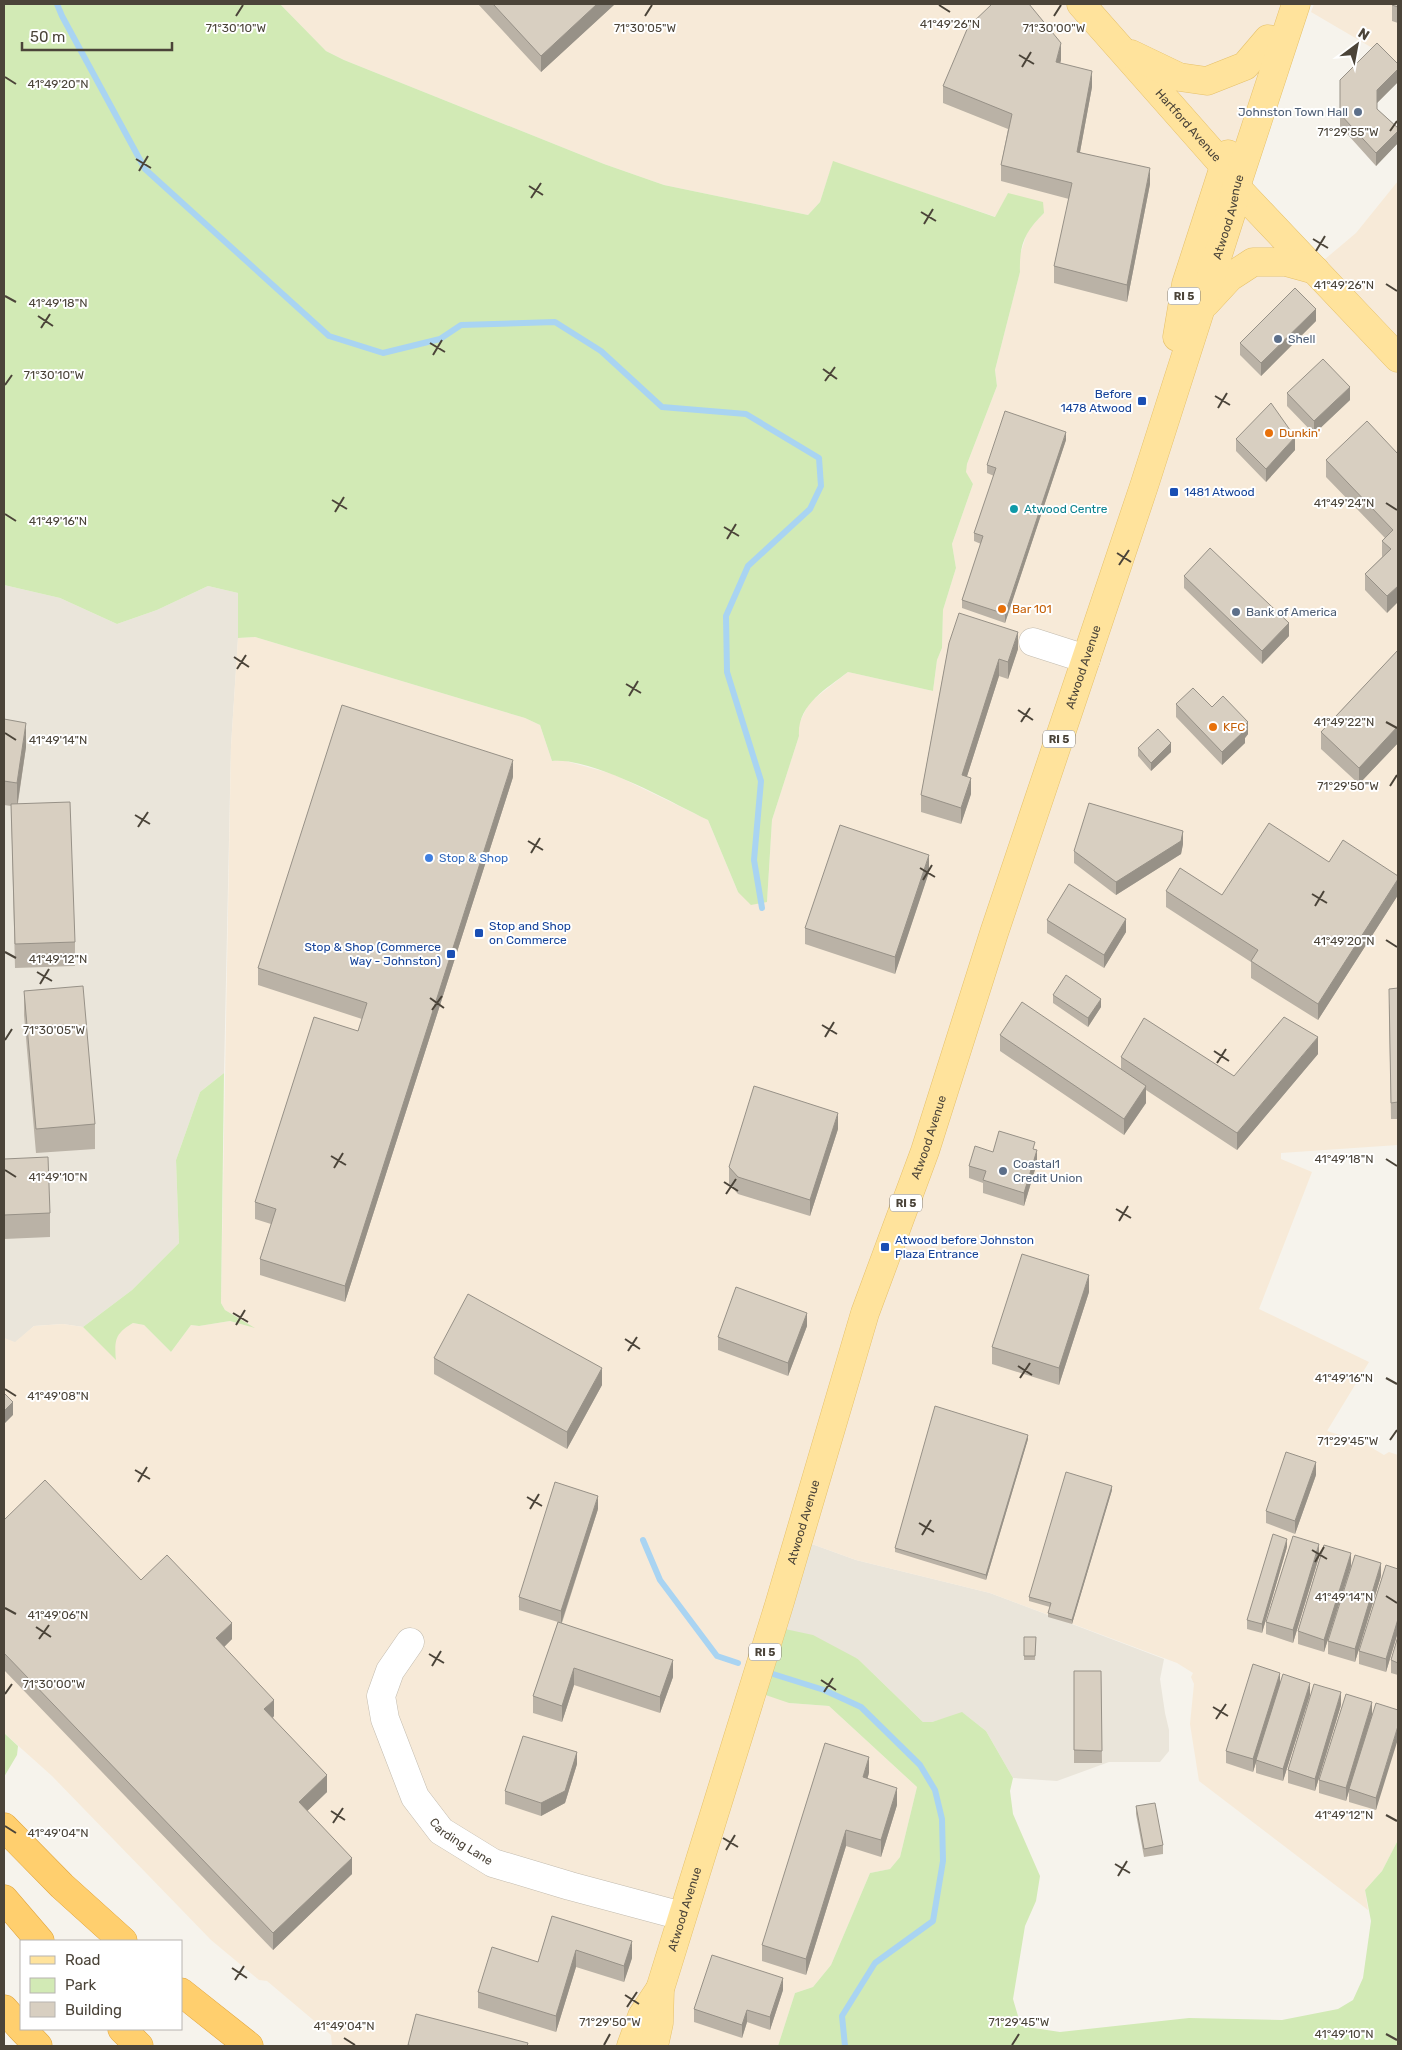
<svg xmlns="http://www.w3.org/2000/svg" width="1402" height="2050" font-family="Rubik,sans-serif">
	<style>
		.residential { fill: #eae5da }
		.commercial { fill: #f7ead8 }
		.green { fill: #d2eab5 }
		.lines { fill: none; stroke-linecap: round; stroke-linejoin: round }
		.stream { stroke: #a9d4f2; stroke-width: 6 }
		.minor-casing { stroke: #c2bbae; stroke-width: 29 }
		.major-casing { stroke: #e6c16a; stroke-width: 29 }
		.highway-casing { stroke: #e0a43c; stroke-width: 29 }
		.minor { stroke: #fff; stroke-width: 28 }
		.major { stroke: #ffe39c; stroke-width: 28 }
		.highway { stroke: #ffcf6e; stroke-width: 28 }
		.wall { fill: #bab2a6 }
		.shaded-wall { fill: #979187 }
		.building { fill: #d8cfc1; stroke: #979187 }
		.ticks { fill: none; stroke: #4b4439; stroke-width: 2 }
		.service-dot { fill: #5c6f8a; stroke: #fff; stroke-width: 2 }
		.transit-dot { fill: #1a4fb4; stroke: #fff; stroke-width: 2 }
		.food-dot { fill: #e8710a; stroke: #fff; stroke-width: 2 }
		.culture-dot { fill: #0f9aa8; stroke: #fff; stroke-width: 2 }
		.shop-dot { fill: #3f7fe0; stroke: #fff; stroke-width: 2 }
		.labels { text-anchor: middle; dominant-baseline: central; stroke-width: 4; stroke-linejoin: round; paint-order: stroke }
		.shield { fill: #fff; stroke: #817c74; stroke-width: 1 }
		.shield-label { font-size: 11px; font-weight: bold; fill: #4b4439 }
		.service-label { font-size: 12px; fill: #4e5e75; stroke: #fff; text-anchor: start }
		.street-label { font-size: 12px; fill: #4b4439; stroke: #fff }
		.transit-label { font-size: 12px; fill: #164399; stroke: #fff; text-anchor: start }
		.food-label { font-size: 12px; fill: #c56008; stroke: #fff; text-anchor: start }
		.culture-label { font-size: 12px; fill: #0d838f; stroke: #fff; text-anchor: start }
		.shop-label { font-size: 12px; fill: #366cbe; stroke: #fff; text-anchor: start }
		.ticks-label { font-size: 12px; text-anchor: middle; fill: #4b4439; stroke: #fff; stroke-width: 4; stroke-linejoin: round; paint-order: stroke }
	</style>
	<rect width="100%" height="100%" fill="#f6f3ec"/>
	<path class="residential" d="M4,585l56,13 57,26 40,-14 51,-24 30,7v45l-7,108 -7,327 -24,19 -24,68 3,83 -47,47 -49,37 -20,-3 -29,2 -19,17 -11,-5z
		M798,1539l58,21 134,33 174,66 -4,20 5,34 4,17v21l-9,11h-51l-52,19 -44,-3 -27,-47 -23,-18 -31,9h-9l-65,-63 -87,-33z"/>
	<path class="commercial" d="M280,4h1006l-52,163 84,98 38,-32 42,-52v964l-117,8v6l31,13 -53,137 110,53 -42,69 35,11 22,13 5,-3 9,3v385l-16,31 -17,19 3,20 -169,-129 -9,-57 4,-40 -3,-7 2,-4 -16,-10 -187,-70 -134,-33 -58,-21 -46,145 37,19 40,3 88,81 -17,70 -10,12 -20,4 -39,92 -18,22 -18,6 -17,53h-446l-1,-11 -64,-54 -8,-1 -48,-40 -159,-164 -48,-43v-395l11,4 19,-16 29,-2 20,3 33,32 -2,-15 6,-13 13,-8 11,2 27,27 20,-27 8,1 31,-5 23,6 -28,-17 -4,-7 10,-557 7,-108 17,-1 270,81 15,7 12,36 10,-1 51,14 95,46 30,72 29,10 5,-82 27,-84 -1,-10 11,-23 39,-31 85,19 4,-31 5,-12 1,-38 13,-42 -4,-24 21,-60 -8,-12 2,-8 30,-78 -2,-16 25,-98 -1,-14 9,-28 16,-17 -36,-20 -12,24 -163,-55 -13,40 -12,13 -144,-30 -60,-21 -260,-104 -18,-9z
		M1314,4h84v59l-87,-51z"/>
	<path class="green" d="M4,4h276l46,47 18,9 260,104 60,21 144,30 12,-13 13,-41 162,56 13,-24 35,9 1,11c-19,19 -25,31 -24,59l-25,98 2,16 -30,78 -1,8 7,12 -21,60 4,24 -13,42 -1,38 -5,12 -4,31 -85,-19c-22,17 -51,33 -49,64l-27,84 -5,82 -16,3 -13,-13 -30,-72c-38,-18 -115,-63 -156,-59l-12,-36 -15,-7 -270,-81 -17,1v-45l-30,-7 -51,24 -40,14 -57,-26 -56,-13z
		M224,1073l-3,230 4,7 30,18 -25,-7 -31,5 -8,-1 -20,27 -27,-27 -11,-2c-17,10 -19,16 -17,37l-33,-33 49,-37 47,-47 -3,-83 24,-68z
		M771,1626l42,9 45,24 65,63h9l30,-10 24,19 27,47 -3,13 3,23 27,62 -4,25 -11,25 -12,73 5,17 9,11 33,5 129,-14 93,2 56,-11 15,-9 10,-22 8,-57 -6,-31 17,-19 16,-31v206h-620l17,-53 18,-6 18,-22 39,-92 20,-4 10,-12 17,-70 -88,-81 -40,-3 -35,-12z
		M4,1733l14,13 -1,9 -13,22z"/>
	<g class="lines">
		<path class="stream" d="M57,4l5,12 83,153 184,167 54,17 57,-14 21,-14 94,-3 46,29 61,56 84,7 73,44 2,28 -11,23 -62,57 -22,50 1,56 34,109 -7,79 8,48
			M643,1540l17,40 57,76 21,7
			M773,1674l51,16 37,17 59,58 15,25 7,29 1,42 -10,60 -58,42 -33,53 3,30"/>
		<defs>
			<g id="minor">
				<path d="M1033,642l53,17"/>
				<path id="s1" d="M410,1642l-20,29 -9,25 4,23 30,78 26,34 52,32 77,23 112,30"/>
			</g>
			<g id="major">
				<path id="s2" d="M1081,4l143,162 12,21 162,171"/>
				<path d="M1131,54l48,23 28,4 38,-15 23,-27"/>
				<path d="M1206,303l24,-26 23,-15h33l29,8"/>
				<path d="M1177,337l9,-53 42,-130"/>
				<path d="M631,2046l11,-30 18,-27"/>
				<path id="s3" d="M654,2046l5,-23 1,-34 119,-384 86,-292 60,-162 69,-218 150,-447 88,-275 4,-24 60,-183"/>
			</g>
			<path id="highway" d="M4,1827l58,59 61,55
				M4,1899l36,42
				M181,1992l68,54
				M4,2009l17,19
				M22,2029l16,17
				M122,2029l17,17"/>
		</defs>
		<use href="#minor" class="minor-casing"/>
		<use href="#major" class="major-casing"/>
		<use href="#highway" class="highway-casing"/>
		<use href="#minor" class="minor"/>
		<use href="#major" class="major"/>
		<use href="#highway" class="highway"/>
	</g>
	<path class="wall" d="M478,4h137l-74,68z
		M1398,4v19l-6,-2v-16z
		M1061,60l-1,3 32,24 -12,65 70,32 -23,118 -73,-19v-17l15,-67 -68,-18v-16l7,-36 -65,-26v-17z
		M1398,82l-21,21v6l21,19v15l-22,23 -36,-40v-12z
		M1316,321l-55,55 -21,-21v-12z
		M1287,393l63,7 -36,34 -27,-28z
		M1236,439l59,11 -29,32 -30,-31z
		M1066,440l-61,183 -43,-15v-8l19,-56 -7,-3v-8l20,-57 -7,-3v-8z
		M1398,454l-11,159 -22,-23v-16l17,-17v-16l3,-3 -59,-61v-17z
		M1184,576l105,60 -27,28 -78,-76z
		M949,643l69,6 -10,30 -9,-3 -32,100 4,18 -10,30 -40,-12v-17z
		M1398,650v93l-39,41 -38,-35v-17z
		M1176,704l36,3 36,27 -3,4v5l-23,22 -46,-48z
		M4,719l22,28 -8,56 57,139v24l-60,2 -4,-162 -7,-1z
		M1138,748l33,4 -20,19 -13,-15z
		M513,777l-168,525 -85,-27v-16l11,-35 -16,-5v-17l103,-171 4,-12 -104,-34v-17z
		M1183,844l-2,10 -65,41 -42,-32v-12z
		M1329,862l69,14v19l-80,125 -67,-42v-16l-85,-55v-16l56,4z
		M929,872l-34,102 -90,-30v-16z
		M1047,920l79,12 -22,36 -57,-35z
		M1398,988v131h-7l-2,-113z
		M24,991l71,133v25l-59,4 -12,-138z
		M1053,995l48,12 -13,20 -35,-24z
		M1000,1035l121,34v-12l113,19 84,-22 -81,96 -91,-60v13l-22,32 -124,-84z
		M838,1129l-28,87 -72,-22 -9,-10v-17z
		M1035,1150l2,13 -13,43 -41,-13v-10l-14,-5v-12l24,-14z
		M4,1159l46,54v24l-46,2z
		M1089,1292l-30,93 -67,-21v-17z
		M807,1326l-19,50 -70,-26v-13z
		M434,1358l168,27 -35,64 -133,-75z
		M1028,1439l-42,141 -91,-28v-4z
		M1316,1475l-21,59 -29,-11v-12z
		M1112,1490l-40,134 -24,-7v-4l2,-6 -21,-6v-4z
		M598,1509l-36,114 111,54 -13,36 -86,-28 -12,37 -29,-9v-17l25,-74 -39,-12v-13z
		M4,1520l137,60 91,59 -8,8 50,69 -1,2 54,74 -20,19 45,63 -79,76 -269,-280z
		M1287,1547l-25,86 -15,-4v-9z
		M1319,1557l-26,86 -27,-9v-12z
		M1351,1566l-27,86 -26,-8v-13z
		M1398,1569v63l-12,40 -27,-8v-13z
		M1381,1576l-26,86 -27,-8v-13z
		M1398,1636v39l-7,-2v-13z
		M1024,1637h12l-1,23h-11z
		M1074,1671h27l1,92h-28z
		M1280,1685l-27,87 -27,-9v-12z
		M1310,1695l-27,86 -27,-8v-13z
		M1341,1705l-26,86 -27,-8v-13z
		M1398,1710l-22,100 -27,-8v-12l-3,11 -27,-8v-13l53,-65z
		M577,1764l-12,39 -24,13 -36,-12v-13z
		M869,1773l-2,6 30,26 -16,52 -35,-11 -40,129 -44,-14v-16z
		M1136,1806l27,39v9l-19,3 -8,-43z
		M552,1916l80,42 -8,24 -48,-15 -20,65 -78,-24v-16l60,-30z
		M783,1990l-13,40 -23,-8 -5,16 -48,-16v-13z"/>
	<path class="shaded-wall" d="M597,4h18l-74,68v-16z
		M1061,43v17l-5,19v-17z
		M1398,69v13l-21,21v-13z
		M1092,71v16l-15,81v-16z
		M1398,131v12l-22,23v-13z
		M1150,168v16l-23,118v-17z
		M1316,309v12l-55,55v-13z
		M1350,387v13l-36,34v-13z
		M1066,432v8l-61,183v-9z
		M1295,437v13l-29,32v-13z
		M1398,586v16l-11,11v-17z
		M1289,623v13l-27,28v-13z
		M1018,632v17l-10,30v-17z
		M999,659v17l-37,116v-17z
		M1248,722v12l-3,4v5l-23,22v-13l20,-24z
		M26,723v24l-9,60v-24z
		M1398,726v17l-39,41v-16z
		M1171,743v9l-20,19v-8z
		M513,760v17l-168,525v-16z
		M971,778v16l-10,30v-16z
		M1183,831v13l-2,10 -65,41v-13z
		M929,855v17l-34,102v-17z
		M1398,879v16l-80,125v-16z
		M1126,919v13l-22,36v-13z
		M1101,999v8l-13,20v-9z
		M1318,1037v17l-81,96v-17z
		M1146,1086v17l-22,32v-16z
		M838,1113v16l-28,87v-16z
		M1037,1150v13l-13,43v-13z
		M1089,1275v17l-30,93v-17z
		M807,1313v13l-19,50v-13z
		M602,1368v17l-35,64v-17z
		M13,1402v13l-9,9v-13z
		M1028,1435v4l-42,141v-5z
		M1316,1462v13l-21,59v-13z
		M1112,1486v4l-40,134v-4z
		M598,1496v13l-37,115v-13z
		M1287,1539v8l-25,86v-9z
		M1319,1544v13l-26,86v-13z
		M1351,1553v13l-27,86v-12z
		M1381,1563v13l-26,86v-13z
		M1398,1619v13l-12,40v-13z
		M232,1623v16l-16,16v-17z
		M673,1660v17l-13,36v-16z
		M574,1668v17l-12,37v-16z
		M1280,1673v12l-27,87v-13z
		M1310,1683v12l-27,86v-12z
		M1341,1692v13l-26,86v-12z
		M274,1700v16l-10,10v-17z
		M1372,1702v13l-26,86v-13z
		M1398,1726v13l-22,71v-12z
		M577,1752v12l-12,39 -24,13v-13z
		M869,1757v16l-6,21v-17z
		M327,1775v17l-28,27v-17z
		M897,1788v17l-16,52v-17z
		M846,1830v16l-40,129v-16z
		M352,1858v16l-79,76v-17z
		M632,1941v17l-8,24v-16z
		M576,1950v17l-20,65v-16z
		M783,1978v12l-13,40v-13z
		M747,2010v12l-5,16v-13z"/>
	<path class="building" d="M493,4h104l-56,52z
		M992,4h37l32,39 -5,19 36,9 -15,81 73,16 -23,117 -73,-19 18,-83 -71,-18 11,-51 -69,-28 25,-59z
		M1392,4h6v3l-6,-2z
		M1377,43l21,21v5l-21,21v19l21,19v3l-22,22 -36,-39v-34z
		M1295,288l21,21 -55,54 -21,-20z
		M1323,359l27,28 -36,34 -27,-28z
		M1271,403l24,34 -29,32 -30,-30z
		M1005,411l61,21 -61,182 -43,-14 21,-64 -9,-3 22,-65 -9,-3z
		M1367,421l31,33v132l-11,10 -22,-22 26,-25 -9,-8 11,-11 -67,-70z
		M1210,548l79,75 -27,28 -78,-75z
		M959,613l59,19 -10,30 -9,-3 -37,116 9,3 -10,30 -40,-13 28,-152z
		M1398,650v76l-39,42 -38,-36z
		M1193,688l19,19 11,-11 25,26 -6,6 3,2 -23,22 -46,-48z
		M342,705l171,55 -168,526 -85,-27 16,-50 -21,-7 59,-185 44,14 9,-28 -109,-35z
		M4,719l22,4 -9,60 -13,-2z
		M1158,729l13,14 -20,20 -13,-15z
		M70,802l5,140 -60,2 -4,-140z
		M1089,803l94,28 -2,10 -65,41 -42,-31z
		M1269,823l60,39 14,-22 55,36v3l-80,125 -67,-43 7,-11 -92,-59 14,-23 42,27z
		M840,825l89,30 -34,102 -90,-29z
		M1069,884l57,35 -22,36 -57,-35z
		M1066,975l35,24 -13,19 -35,-23z
		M83,986l12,138 -59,5 -12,-138z
		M1398,988v114l-7,1 -2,-114z
		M1022,1002l124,84 -22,33 -124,-84z
		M1284,1017l34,20 -81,96 -116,-76 23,-39 90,58z
		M754,1086l84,27 -28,87 -72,-23 -9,-10z
		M999,1131l36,11 -2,7 4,1 -13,43 -41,-13 3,-9 -17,-5 6,-20 18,6z
		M48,1157l2,56 -46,2v-56z
		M1022,1254l67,21 -30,93 -67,-21z
		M736,1287l71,26 -19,50 -70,-26z
		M468,1294l134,74 -35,64 -133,-74z
		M4,1393l9,9 -9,9z
		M935,1406l93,29 -42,140 -91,-27z
		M1286,1452l30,10 -21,59 -29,-10z
		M1066,1472l46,14 -40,134 -24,-7 3,-10 -22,-6z
		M45,1480l96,100 26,-25 65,68 -16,15 58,62 -10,9 63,66 -28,27 53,56 -79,75 -269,-280v-133z
		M555,1482l43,14 -37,115 -42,-14z
		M1273,1534l14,5 -25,85 -15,-4z
		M1293,1536l26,8 -26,86 -27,-8z
		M1324,1545l27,8 -27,87 -26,-9z
		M1355,1555l26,8 -26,86 -27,-8z
		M1386,1565l12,4v50l-12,40 -27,-8z
		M558,1622l115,38 -13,37 -86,-29 -12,38 -29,-10z
		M1398,1636v27l-7,-3z
		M1024,1637h12l-1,19h-11z
		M1253,1664l27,9 -27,86 -27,-8z
		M1074,1671h27l1,80 -28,-1z
		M1283,1674l27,9 -27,86 -27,-9z
		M1314,1684l27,8 -26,87 -27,-9z
		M1346,1694l26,8 -26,86 -27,-8z
		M1376,1703l22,7v16l-22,72 -27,-9z
		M523,1736l54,16 -12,39 -24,12 -36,-12z
		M825,1743l44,14 -6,20 34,11 -16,52 -35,-10 -40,129 -44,-14z
		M1155,1803l8,42 -19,4 -8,-43z
		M552,1916l80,25 -8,25 -48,-16 -20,66 -78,-24 14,-45 46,15z
		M712,1955l71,23 -13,39 -23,-7 -5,15 -48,-16z
		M416,2014l112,29 -1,3h-114l-5,-1z"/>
	<path class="ticks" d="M939,5l11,7M236,16l7,-11M645,16l7,-11M1054,16l7,-11M1019,55l15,9M1022,67l9,-15M5,77l11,7M1390,131l7,-10M136,159l15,9M139,171l9,-15M529,186l14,9M531,198l10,-15M921,212l15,9M924,224l9,-15M1313,239l15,9M1316,251l9,-15M1386,284l11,7M5,296l11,6M38,316l15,10M41,328l9,-14M430,343l15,9M433,355l9,-15M823,369l14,10M825,381l10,-14M5,385l7,-10M1215,396l15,9M1218,408l9,-15M332,500l15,9M1386,503l11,7M335,512l9,-15M5,514l11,7M724,527l15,9M727,539l9,-15M1117,553l14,9M1119,565l10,-15M234,657l15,10M237,669l9,-14M626,684l15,9M629,696l9,-15M1018,710l15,10M1021,722l9,-14M1386,722l11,6M5,733l11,7M1390,786l7,-11M135,815l15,9M138,827l10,-15M528,841l15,9M531,853l9,-15M920,868l15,9M923,880l9,-15M1312,894l15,9M1315,906l9,-15M1386,940l11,7M5,952l11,6M37,972l15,9M40,984l9,-15M430,998l14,10M432,1010l10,-14M822,1025l15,9M825,1037l9,-15M5,1040l7,-11M1214,1051l15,10M1217,1063l9,-14M331,1156l15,9M1386,1159l11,7M334,1168l9,-15M5,1170l11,7M724,1182l14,9M726,1194l10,-15M1116,1209l15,9M1119,1221l9,-15M233,1313l15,9M236,1325l9,-15M625,1339l15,10M628,1351l9,-14M1018,1366l14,9M1020,1378l10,-15M1386,1378l11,6M5,1389l11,7M1390,1440l7,-10M135,1470l15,9M138,1482l9,-15M527,1497l15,9M530,1509l9,-15M919,1523l15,9M922,1535l9,-15M1312,1550l15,9M1315,1562l9,-15M1386,1596l11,7M5,1608l11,6M36,1627l15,10M39,1639l10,-14M429,1654l15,9M432,1666l9,-15M821,1680l15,10M824,1692l9,-14M5,1694l7,-10M1213,1707l15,9M1216,1719l10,-15M331,1811l14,9M1386,1815l11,6M333,1823l10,-15M5,1826l11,7M723,1838l15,9M726,1850l9,-15M1115,1864l15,9M1118,1876l9,-15M232,1968l15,10M235,1980l9,-14M625,1995l14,9M627,2007l10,-15M1386,2034l11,6M344,2038l11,7M604,2045l6,-11M1012,2045l7,-11"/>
	<g class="service-dot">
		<circle cx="1358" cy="112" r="5"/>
		<circle cx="1278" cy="339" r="5"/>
		<circle cx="1236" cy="612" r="5"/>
		<circle cx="1003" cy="1171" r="5"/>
	</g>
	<g class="transit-dot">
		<rect x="1137" y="396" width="10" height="10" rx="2.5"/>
		<rect x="1169" y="487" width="10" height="10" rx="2.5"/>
		<rect x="474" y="928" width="10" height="10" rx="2.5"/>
		<rect x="446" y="949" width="10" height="10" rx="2.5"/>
		<rect x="880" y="1242" width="10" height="10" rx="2.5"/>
	</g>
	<g class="food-dot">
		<circle cx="1269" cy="433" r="5"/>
		<circle cx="1002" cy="609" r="5"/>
		<circle cx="1213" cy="727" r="5"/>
	</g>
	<circle class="culture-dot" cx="1014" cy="509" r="5"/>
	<circle class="shop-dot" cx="429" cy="858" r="5"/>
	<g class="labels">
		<g class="shield">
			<rect x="1168" y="287.5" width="32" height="17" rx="4"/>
			<rect x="1043" y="730.5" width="32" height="17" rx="4"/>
			<rect x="890" y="1194.5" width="32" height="17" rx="4"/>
			<rect x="749" y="1643.5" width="32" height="17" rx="4"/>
		</g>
		<g class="shield-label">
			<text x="1184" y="296">RI 5</text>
			<text x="1059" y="739">RI 5</text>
			<text x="906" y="1203">RI 5</text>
			<text x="765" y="1652">RI 5</text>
		</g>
		<g class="service-label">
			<text x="1348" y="112" text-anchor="end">Johnston Town Hall</text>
			<text x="1288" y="339">Shell</text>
			<text x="1246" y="612">Bank of America</text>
			<text x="1013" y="1164">Coastal1<tspan x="1013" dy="14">Credit Union</tspan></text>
		</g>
		<g class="street-label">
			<text stroke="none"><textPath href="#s2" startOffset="162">Hartford Avenue</textPath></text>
			<text stroke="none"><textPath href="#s3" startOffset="1919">Atwood Avenue</textPath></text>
			<text stroke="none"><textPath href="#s3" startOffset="1446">Atwood Avenue</textPath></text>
			<text stroke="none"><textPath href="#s3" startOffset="951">Atwood Avenue</textPath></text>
			<text stroke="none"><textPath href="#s3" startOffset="546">Atwood Avenue</textPath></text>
			<text stroke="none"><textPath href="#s1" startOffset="234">Carding Lane</textPath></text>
			<text stroke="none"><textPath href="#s3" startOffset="141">Atwood Avenue</textPath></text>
		</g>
		<g class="transit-label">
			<text x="1132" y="394" text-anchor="end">Before<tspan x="1132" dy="14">1478 Atwood</tspan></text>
			<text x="1184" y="492">1481 Atwood</text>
			<text x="489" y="926">Stop and Shop<tspan x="489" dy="14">on Commerce</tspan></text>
			<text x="441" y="947" text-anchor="end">Stop &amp; Shop (Commerce<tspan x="441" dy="14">Way - Johnston)</tspan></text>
			<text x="895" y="1240">Atwood before Johnston<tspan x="895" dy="14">Plaza Entrance</tspan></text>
		</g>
		<g class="food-label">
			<text x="1279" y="433">Dunkin'</text>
			<text x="1012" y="609">Bar 101</text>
			<text x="1223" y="727">KFC</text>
		</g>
		<g class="culture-label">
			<text x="1024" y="509">Atwood Centre</text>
		</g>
		<g class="shop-label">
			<text x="439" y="858">Stop &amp; Shop</text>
		</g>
	</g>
	<g class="ticks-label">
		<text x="950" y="28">41°49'26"N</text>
		<text x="236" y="32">71°30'10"W</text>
		<text x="645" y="32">71°30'05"W</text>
		<text x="1054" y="32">71°30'00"W</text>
		<text x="58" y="88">41°49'20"N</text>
		<text x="1348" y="136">71°29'55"W</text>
		<text x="1344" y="289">41°49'26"N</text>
		<text x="58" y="307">41°49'18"N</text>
		<text x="54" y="379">71°30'10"W</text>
		<text x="1344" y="507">41°49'24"N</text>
		<text x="58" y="525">41°49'16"N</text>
		<text x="1344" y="726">41°49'22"N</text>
		<text x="58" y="744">41°49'14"N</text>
		<text x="1348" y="790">71°29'50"W</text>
		<text x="1344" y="945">41°49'20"N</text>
		<text x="58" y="963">41°49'12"N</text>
		<text x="54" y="1034">71°30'05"W</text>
		<text x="1344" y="1163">41°49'18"N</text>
		<text x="58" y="1181">41°49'10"N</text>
		<text x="1344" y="1382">41°49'16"N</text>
		<text x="58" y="1400">41°49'08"N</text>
		<text x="1348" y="1445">71°29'45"W</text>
		<text x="1344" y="1601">41°49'14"N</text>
		<text x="58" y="1619">41°49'06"N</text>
		<text x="54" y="1688">71°30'00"W</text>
		<text x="1344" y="1819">41°49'12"N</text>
		<text x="58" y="1837">41°49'04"N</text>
		<text x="610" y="2026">71°29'50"W</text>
		<text x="1019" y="2026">71°29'45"W</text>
		<text x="344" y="2030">41°49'04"N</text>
		<text x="1344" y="2038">41°49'10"N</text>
	</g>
	<rect width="1402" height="2050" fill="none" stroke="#4b4439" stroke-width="10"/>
	<rect x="20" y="1940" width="162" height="90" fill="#ffffff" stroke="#b7b4b0"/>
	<rect x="30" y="1956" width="25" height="8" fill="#ffe39c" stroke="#b7b4b0"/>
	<text x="65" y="1965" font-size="15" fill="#4b4439">Road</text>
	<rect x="30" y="1978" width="25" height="15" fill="#d2eab5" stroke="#b7b4b0"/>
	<text x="65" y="1990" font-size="15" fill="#4b4439">Park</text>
	<rect x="30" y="2002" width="25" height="15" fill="#d8cfc1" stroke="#b7b4b0"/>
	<text x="65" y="2015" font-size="15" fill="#4b4439">Building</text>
	<g transform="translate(1357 45) rotate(32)" stroke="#ffffff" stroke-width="4" paint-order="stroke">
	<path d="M0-4L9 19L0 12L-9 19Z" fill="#4b4439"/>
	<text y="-8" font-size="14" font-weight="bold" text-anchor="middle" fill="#4b4439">N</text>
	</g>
	<path d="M22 42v8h150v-8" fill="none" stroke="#4b4439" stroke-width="2.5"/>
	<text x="30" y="42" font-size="15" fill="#4b4439" stroke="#ffffff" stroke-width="4" paint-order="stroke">50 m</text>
</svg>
